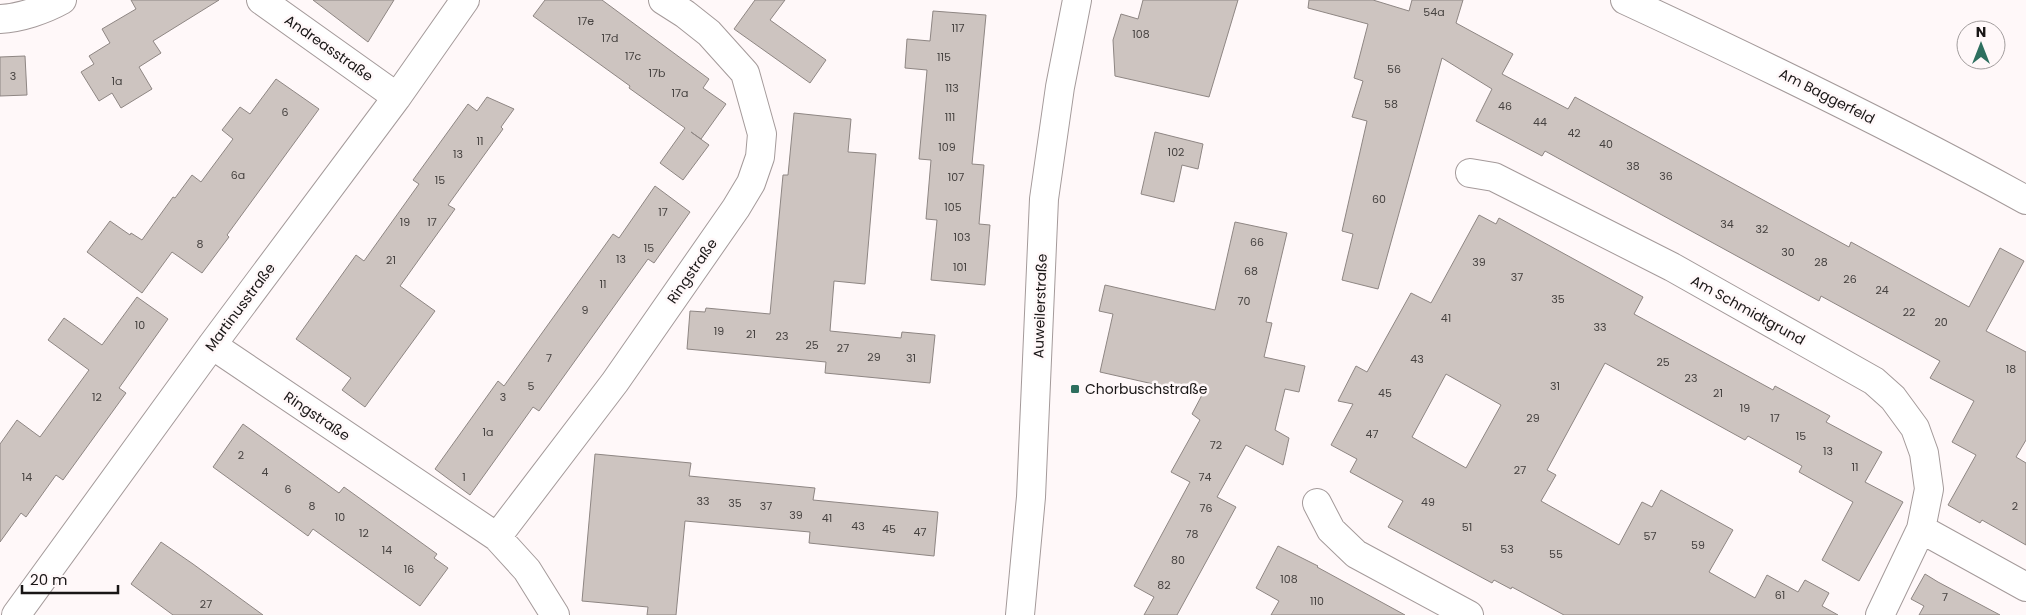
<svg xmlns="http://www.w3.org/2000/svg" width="2026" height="615" font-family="Poppins,sans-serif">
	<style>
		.building { fill: #cdc4c0; stroke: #8e8683; fill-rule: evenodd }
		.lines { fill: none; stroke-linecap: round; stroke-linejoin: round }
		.street-casing { stroke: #a49a9a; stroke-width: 30 }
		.secondary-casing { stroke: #a49a9a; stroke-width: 30 }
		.street { stroke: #fff; stroke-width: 28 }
		.secondary { stroke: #fff; stroke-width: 28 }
		.poi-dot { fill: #2e6f5f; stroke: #fff8f9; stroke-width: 2 }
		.labels { text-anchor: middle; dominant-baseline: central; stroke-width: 5; stroke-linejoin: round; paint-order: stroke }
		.number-label { font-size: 11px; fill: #464240 }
		.street-label { font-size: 14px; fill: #191616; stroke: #fff8f9 }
		.poi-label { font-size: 14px; fill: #191616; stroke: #fff8f9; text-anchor: start }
	</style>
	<rect width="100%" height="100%" fill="#fff8f9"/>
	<path class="building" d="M131,0h88l-66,41 8,12 -22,14 13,22 -31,19 -9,-15 -13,8 -18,-29 13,-8 -5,-8 21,-13 -8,-14 34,-20z
		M313,0h81l-26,42z
		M545,0h57l107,79 -6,9 23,16 -25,35 -10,-7 18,13 -26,35 -23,-17 25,-35 -56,-40 1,-2 -97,-70z
		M755,0h30l-15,20 56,40 -16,23 -76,-54z
		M1143,0h95l-29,97 -94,-21 -2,-36 8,-26 17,5z
		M1309,0h64l36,11 3,-11h51l-7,23 57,31 -11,20 66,35 7,-12 274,150 2,-5 118,65 31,-59 24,13 -38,70 40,21v88l-10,17 10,6v82l-44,-25 -2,3 -32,-18 28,-50 -24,-13 22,-41 -44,-23 10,-17 -119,-65 -2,5 -274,-150 -3,5 -66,-35 16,-32 -50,-31 -64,231 -36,-9 11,-46 -11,-3 25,-110 -15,-4 11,-36 -9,-3 14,-54 -60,-16z
		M933,11l53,4 -14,149 12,1 -5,59 11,1 -5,60 -54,-5 6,-60 -11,-1 5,-59 -12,-1 8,-89 -22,-2 2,-29 23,2z
		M25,56l2,39 -27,1v-39z
		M276,79l43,30 -92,126 2,2 -27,36 -30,-21 -30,41 -55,-41 23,-31 20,14 1,-2 11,7 31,-43 2,1 17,-23 9,7 32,-43 -11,-9 18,-23 10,7z
		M487,97l27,12 -13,18 2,2 -55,76 7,4 -55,77 35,25 -70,96 -23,-17 9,-12 -55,-39 60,-84 8,6 55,-77 -6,-4 55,-76 9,7z
		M794,113l57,6 -3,33 28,2 -11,130 -31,-3 -4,50 71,7 1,-6 33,3 -5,48 -105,-10 1,-11 -139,-13 3,-38 15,1 1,-4 64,6 13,-139h5z
		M1155,132l48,12 -5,25 -16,-4 -8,37 -33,-8z
		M655,186l35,26 -36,51 -6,-4 -109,152 -6,-4 -63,88 -35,-26 63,-88 6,5 109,-152 6,4z
		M1479,215l17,9 3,-6 144,79 -9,17 139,76 2,-4 55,30 -4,6 56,30 -17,30 38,20 -44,79 -37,-21 31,-58 -54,-30 3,-6 -54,-30 -3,4 -140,-77 -58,107 9,5 -15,26 78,44 23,-43 10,5 9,-17 72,40 -24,42 46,26 12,-23 31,17 7,-12 24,13 -7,13 16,9h-274l-52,-28 -1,2 -17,-9 -2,3 -104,-56 15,-26 -53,-29 7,-13 -26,-14 22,-41 -15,-3 18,-35 11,6 44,-79 20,10zM1446,374l55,31 -35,63 -54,-31z
		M1235,222l52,11 -21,89 6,1 -8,34 41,9 -6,26 -14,-3 -10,41 14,8 -6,27 -37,-20 -29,52 19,10 -59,108h-33l10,-18 -20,-11 56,-104 -19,-10 29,-52 -8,-6 10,-19 -102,-23 13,-58 -14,-3 6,-26 110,25z
		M137,297l31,22 -49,69 7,5 -63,87 -7,-5 -30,42 -5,-4 -21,29v-98l17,-24 23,17 49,-67 -41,-30 16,-22 38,27z
		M243,424l96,69 5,-6 93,67 -3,4 14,10 -28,38 -107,-77 -5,7 -95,-69z
		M595,454l96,9 -2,13 126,12 -2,12 125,12 -4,44 -125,-13 1,-11 -125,-11 -9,94h-29l1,-8 -66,-6z
		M161,542l32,22 70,51h-90l-42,-31z
		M1278,546l40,20 -1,1 88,48h-134l8,-14 -23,-13z
		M1925,574l13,8 62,33h-81l5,-9 -13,-7z"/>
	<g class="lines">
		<defs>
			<path id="street" d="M261,0l136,97
				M0,19c20,-1 44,-9 62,-19
				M1470,173l24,4 178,90 202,114 19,17 22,30 9,25 5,36 -8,40 -41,86
				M212,345l285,192 30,33 28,45
				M1317,503l14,27 25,24 113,61
				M1921,529l105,58
				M497,537l118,-155 121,-174 15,-25 9,-26 2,-23 -17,-61 -36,-40 -24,-19 -22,-14
				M16,615l196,-270 185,-248 68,-97"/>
			<path id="secondary" d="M1625,0c136,63 270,128 401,200
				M1020,615l11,-118 13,-298 16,-112 17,-87"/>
		</defs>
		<use href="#street" class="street-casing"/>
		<use href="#secondary" class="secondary-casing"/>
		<use href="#street" class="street"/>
		<use href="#secondary" class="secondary"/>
	</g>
	<rect class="poi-dot" x="1070" y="384" width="10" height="10" rx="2.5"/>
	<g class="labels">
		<g class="number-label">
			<text x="1434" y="12">54a</text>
			<text x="586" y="21">17e</text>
			<text x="958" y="28">117</text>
			<text x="1141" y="34">108</text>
			<text x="610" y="38">17d</text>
			<text x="633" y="56">17c</text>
			<text x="944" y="57">115</text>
			<text x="1394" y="69">56</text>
			<text x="657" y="73">17b</text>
			<text x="13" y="76">3</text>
			<text x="117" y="81">1a</text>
			<text x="952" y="88">113</text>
			<text x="680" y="93">17a</text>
			<text x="1391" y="104">58</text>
			<text x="1505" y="106">46</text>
			<text x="285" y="112">6</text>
			<text x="950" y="117">111</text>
			<text x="1540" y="122">44</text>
			<text x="1574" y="133">42</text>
			<text x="480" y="141">11</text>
			<text x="1606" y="144">40</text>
			<text x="947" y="147">109</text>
			<text x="1176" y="152">102</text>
			<text x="458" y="154">13</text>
			<text x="1633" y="166">38</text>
			<text x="238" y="175">6a</text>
			<text x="1666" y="176">36</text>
			<text x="956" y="177">107</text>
			<text x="440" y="180">15</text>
			<text x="1379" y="199">60</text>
			<text x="953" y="207">105</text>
			<text x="663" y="212">17</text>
			<text x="405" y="222">19</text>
			<text x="432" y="222">17</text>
			<text x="1727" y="224">34</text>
			<text x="1762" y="229">32</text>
			<text x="962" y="237">103</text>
			<text x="1257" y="242">66</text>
			<text x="200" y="244">8</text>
			<text x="649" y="248">15</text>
			<text x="1788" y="252">30</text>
			<text x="621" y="259">13</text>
			<text x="391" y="260">21</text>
			<text x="1479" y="262">39</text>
			<text x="1821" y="262">28</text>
			<text x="960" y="267">101</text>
			<text x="1251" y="271">68</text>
			<text x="1517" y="277">37</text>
			<text x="1850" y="279">26</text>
			<text x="603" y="284">11</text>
			<text x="1882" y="290">24</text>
			<text x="1558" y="299">35</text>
			<text x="1244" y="301">70</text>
			<text x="585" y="310">9</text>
			<text x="1909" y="312">22</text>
			<text x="1446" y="318">41</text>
			<text x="1941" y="322">20</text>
			<text x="140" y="325">10</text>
			<text x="1600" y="327">33</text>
			<text x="719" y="331">19</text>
			<text x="751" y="334">21</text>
			<text x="782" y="336">23</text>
			<text x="812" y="345">25</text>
			<text x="843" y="348">27</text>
			<text x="874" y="357">29</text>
			<text x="549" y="358">7</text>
			<text x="911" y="358">31</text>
			<text x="1417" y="359">43</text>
			<text x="1663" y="362">25</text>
			<text x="2011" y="369">18</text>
			<text x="1691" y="378">23</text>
			<text x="531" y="386">5</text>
			<text x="1555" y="386">31</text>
			<text x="1385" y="393">45</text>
			<text x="1718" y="393">21</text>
			<text x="97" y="397">12</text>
			<text x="503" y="397">3</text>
			<text x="1745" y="408">19</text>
			<text x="1533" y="418">29</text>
			<text x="1775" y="418">17</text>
			<text x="488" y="432">1a</text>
			<text x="1372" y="434">47</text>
			<text x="1801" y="436">15</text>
			<text x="1216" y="445">72</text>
			<text x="1828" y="451">13</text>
			<text x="241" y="455">2</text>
			<text x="1855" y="467">11</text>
			<text x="1520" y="470">27</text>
			<text x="265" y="472">4</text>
			<text x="27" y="477">14</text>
			<text x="464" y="477">1</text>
			<text x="1205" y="477">74</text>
			<text x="288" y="489">6</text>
			<text x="703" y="501">33</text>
			<text x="1428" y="502">49</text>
			<text x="735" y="503">35</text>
			<text x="312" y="506">8</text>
			<text x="766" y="506">37</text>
			<text x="2015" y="506">2</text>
			<text x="1206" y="508">76</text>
			<text x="796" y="515">39</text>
			<text x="340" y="517">10</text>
			<text x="827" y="518">41</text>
			<text x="858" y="526">43</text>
			<text x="1467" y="527">51</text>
			<text x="889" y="529">45</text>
			<text x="920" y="532">47</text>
			<text x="364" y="533">12</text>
			<text x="1192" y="534">78</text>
			<text x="1650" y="536">57</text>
			<text x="1698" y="545">59</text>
			<text x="1507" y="549">53</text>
			<text x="387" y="550">14</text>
			<text x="1556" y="554">55</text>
			<text x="1178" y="560">80</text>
			<text x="409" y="569">16</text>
			<text x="1289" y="579">108</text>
			<text x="1164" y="585">82</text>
			<text x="1780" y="595">61</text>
			<text x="1945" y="597">7</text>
			<text x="1317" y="601">110</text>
			<text x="206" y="604">27</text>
		</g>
		<g class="street-label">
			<text transform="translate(329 48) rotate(35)">Andreasstraße</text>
			<text transform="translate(1827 96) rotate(27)">Am Baggerfeld</text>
			<text transform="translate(692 271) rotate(-55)">Ringstraße</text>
			<text transform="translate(1040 306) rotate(-88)">Auweilerstraße</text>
			<text transform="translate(240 307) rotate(-53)">Martinusstraße</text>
			<text transform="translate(1748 310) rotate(29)">Am Schmidtgrund</text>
			<text transform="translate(317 416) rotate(34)">Ringstraße</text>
		</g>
		<g class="poi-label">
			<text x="1085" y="389">Chorbuschstraße</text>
		</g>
	</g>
	<g transform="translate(1981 45)"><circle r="24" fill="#fff8f9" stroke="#a39e9e"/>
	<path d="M0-4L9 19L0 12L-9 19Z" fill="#2e6f5f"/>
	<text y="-8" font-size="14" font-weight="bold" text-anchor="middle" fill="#191616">N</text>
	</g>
	<path d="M22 585v8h96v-8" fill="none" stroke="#191616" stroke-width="2.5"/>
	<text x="30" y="585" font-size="15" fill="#191616" stroke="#fff8f9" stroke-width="4" paint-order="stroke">20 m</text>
</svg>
